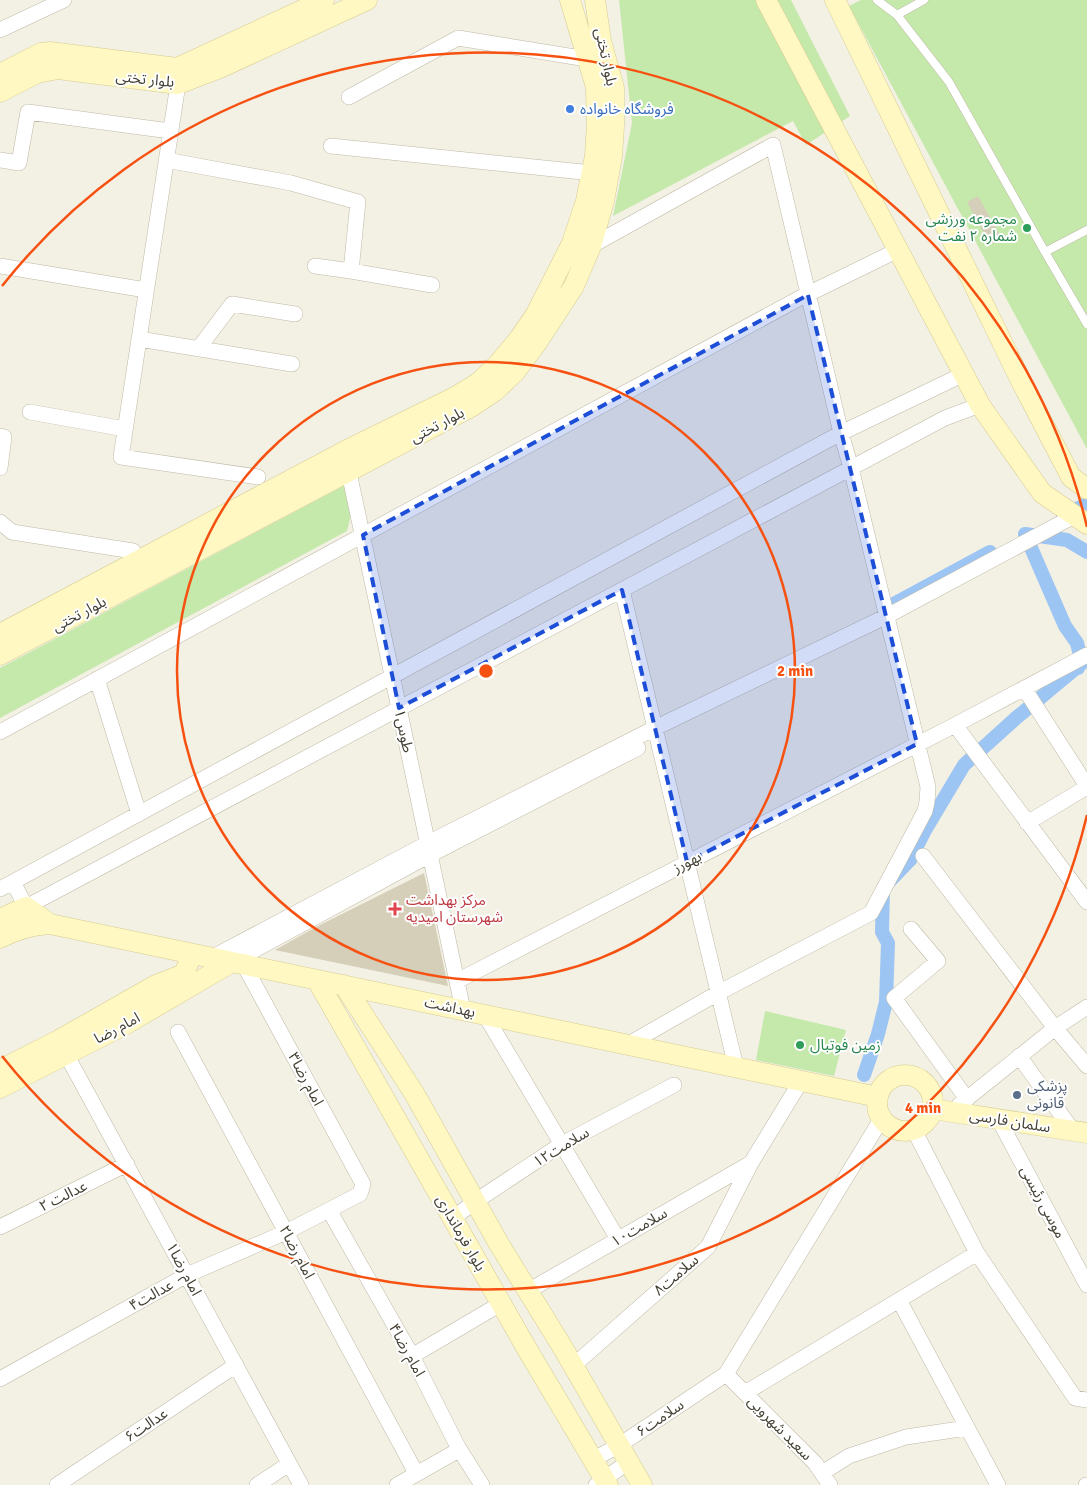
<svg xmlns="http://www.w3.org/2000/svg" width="1087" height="1485" font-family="Signika,'Noto Sans Arabic',sans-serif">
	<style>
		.green { fill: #c5e9ab }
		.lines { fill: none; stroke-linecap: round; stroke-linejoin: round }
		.canal { stroke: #9dc5f3; stroke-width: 14 }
		.building { fill: #d5ceb9 }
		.lane-casing { stroke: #bfb9a6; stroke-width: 9 }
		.street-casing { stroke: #bfb9a6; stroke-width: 16 }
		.secondary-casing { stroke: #d5cc92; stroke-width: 21 }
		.lane { stroke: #fff; stroke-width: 8 }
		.street { stroke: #fff; stroke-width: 15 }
		.secondary { stroke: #fff8c2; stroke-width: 20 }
		.marked { fill: #1d4ed8; fill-opacity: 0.2; stroke: #1d4ed8; stroke-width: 4; stroke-dasharray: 10 6; stroke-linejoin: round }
		.ring { fill: none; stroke: #f65111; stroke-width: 2.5 }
		.shop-dot { fill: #3f7fe0; stroke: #fff; stroke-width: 2 }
		.leisure-dot { fill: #2e9e5b; stroke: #fff; stroke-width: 2 }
		.health-dot { fill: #e0444e; stroke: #fff; stroke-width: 2 }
		.service-dot { fill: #5c6f8a; stroke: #fff; stroke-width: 2 }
		.labels { text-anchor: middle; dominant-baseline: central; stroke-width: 4; stroke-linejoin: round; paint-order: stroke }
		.street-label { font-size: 15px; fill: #454134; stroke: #fff }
		.shop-label { font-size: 15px; fill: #366cbe; stroke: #fff; text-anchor: start }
		.leisure-label { font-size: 15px; fill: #27864d; stroke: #fff; text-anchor: end }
		.health-label { font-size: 15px; fill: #be3a42; stroke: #fff; text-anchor: start }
		.service-label { font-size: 15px; fill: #4e5e75; stroke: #fff; text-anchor: start }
		.centre { fill: #f65111; stroke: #fff; stroke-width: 2.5 }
		.ring-label { font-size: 15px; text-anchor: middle; font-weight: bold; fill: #f65111; stroke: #fff; stroke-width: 4; stroke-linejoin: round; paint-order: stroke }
	</style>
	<rect width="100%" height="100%" fill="#f3f0e4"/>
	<path class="green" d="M619,0h172l59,116 -44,29 -13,-24 -180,95 19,-93z
		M861,0h226v449l-238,-443z
		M351,482l3,21 -7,28 -347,187v-50z
		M765,1011l81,19 -12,46 -78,-16z"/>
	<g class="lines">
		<path class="canal" d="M1063,515l24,-11
			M892,605l98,-53
			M1078,668l2,-13 -3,-12 -12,-17 -40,-92 42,6 20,12
			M864,1075l14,-41 8,-32 2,-59 -6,-11 1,-44 27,-28 14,-28 40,-67 52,-47 71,-59"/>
	</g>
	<path class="building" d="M978,196l24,43 -12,6 -23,-43z
		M424,873l24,113 -173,-36 41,-23z"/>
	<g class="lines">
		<defs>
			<path id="lane" d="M877,0l20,15 52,67 96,170 42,-22
				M897,15l27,-15
				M1045,252l42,72"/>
			<path id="street" d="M0,30l64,-30
				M177,74l1,10 -57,373 137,20
				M349,97l109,-59 129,21
				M331,146l261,27
				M0,160l19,3 9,-51 142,19
				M166,160l125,23 67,19 -7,69 81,14
				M591,246l182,-101 68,288 10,35 77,319 -1,15 -2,9 -54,102 -153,80 -91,52
				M0,266l146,24
				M315,266l36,5
				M139,339l153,25
				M198,349l34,-45 63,10
				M30,412l95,17
				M0,436l4,1 -4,31
				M347,463l116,547
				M0,522l12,10 121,19
				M622,590l114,477
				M97,679l42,135
				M1024,688l63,98
				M955,725l132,177
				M0,732l798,-433 100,-49
				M1027,823l60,-36
				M923,856l132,172 32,38
				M13,882l13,25 919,-489 35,-13
				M0,889l841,-456 123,-59
				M911,929l27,32 -44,37 73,101
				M211,958l217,-115 227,-115 232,-112 189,-101
				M232,962l198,-107 208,-107
				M457,981l498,-256 132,-70
				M485,1015l133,224
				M178,1032l238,441
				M66,1054l235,431
				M1019,1056l54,75
				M959,1105l96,-77 32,-21
				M999,1120l88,165
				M914,1130l63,123 98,145 12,2
				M329,1210l83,146 46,91 -1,4 -60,34
				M453,1218l23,-17 86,-57 112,-59
				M0,1227l127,-63
				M528,1291l223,-128
				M899,1300l99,185
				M412,1356l90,-53
				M573,1366l135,-119 43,-84 50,-82
				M726,1374l89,89 15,22
				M0,1379l187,-104 99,-43 74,-38 3,-10 -119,-219
				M745,1393l232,-140
				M458,1447l24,38
				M592,1460l26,-14 108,-72 156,-256
				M822,1473l27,-17 57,-19 61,-9
				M57,1485l179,-120
				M257,1485l32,-21
				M596,1485l32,-23
				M1086,1485h1"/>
			<path id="secondary" d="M766,0l214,405 62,88 45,31
				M835,0l187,383 49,94 16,12
				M0,74l41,-21 9,-1 127,16 147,-68
				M0,92l37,-19 21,-4 120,15 42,-16 147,-68
				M0,634l345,-183 110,-54 23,-14 20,-19 21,-25 17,-25 36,-71 14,-42 9,-45 2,-32 -1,-37 -26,-87
				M0,655l471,-248 24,-16 20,-19 21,-28 38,-58 17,-40 13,-45 8,-45 2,-30v-38l-13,-47 -6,-41
				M0,919l26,-12 24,17 828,173
				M0,938c17,-9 31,-13 50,-14
				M317,980l210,369 81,136
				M344,985l70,108 85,151 64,104 79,137
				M0,1070l59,-30 97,-55 28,-11 8,-20
				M877 1103a28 28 0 1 1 56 0a28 28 0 1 1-56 0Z
				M0,1088l126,-64 106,-62
				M933,1109l154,24"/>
		</defs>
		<use href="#lane" class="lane-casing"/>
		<use href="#street" class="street-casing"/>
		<use href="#secondary" class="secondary-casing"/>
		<use href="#lane" class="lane"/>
		<use href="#street" class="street"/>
		<use href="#secondary" class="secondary"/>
	</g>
	<path class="marked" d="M808,295l109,449 -230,118 -65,-272 -223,118 -36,-173z"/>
	<g class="ring">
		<circle cx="486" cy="671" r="309"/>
		<path d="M1087 815A618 618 0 0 1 2 1056M2 286A618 618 0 0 1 1087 527"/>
	</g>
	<circle class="shop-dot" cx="570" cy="109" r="5"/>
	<g class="leisure-dot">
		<circle cx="1027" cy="228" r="5"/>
		<circle cx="800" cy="1045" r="5"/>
	</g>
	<path class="health-dot" d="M392.5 901.5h5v5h5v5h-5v5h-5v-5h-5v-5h5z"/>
	<circle class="service-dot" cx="1017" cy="1095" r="5"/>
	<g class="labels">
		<g class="street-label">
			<text transform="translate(606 57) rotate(78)">بلوار تختی</text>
			<text transform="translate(145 79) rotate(6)">بلوار تختی</text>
			<text transform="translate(437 425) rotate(-28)">بلوار تختی</text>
			<text transform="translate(79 614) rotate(-28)">بلوار تختی</text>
			<text transform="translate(404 731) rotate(78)">طوس۱</text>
			<text transform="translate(687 862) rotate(-27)">بهورز</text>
			<text transform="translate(450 1007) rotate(12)">بهداشت</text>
			<text transform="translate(117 1028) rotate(-28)">امام رضا</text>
			<text transform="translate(306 1079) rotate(62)">امام رضا۳</text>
			<text transform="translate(1010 1121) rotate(9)">سلمان فارسی</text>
			<text transform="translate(561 1147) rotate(-31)">سلامت۱۲</text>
			<text transform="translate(63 1196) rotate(-26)">عدالت ۲</text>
			<text transform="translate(1043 1202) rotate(62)">موسی رئیسی</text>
			<text transform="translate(639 1227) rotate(-30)">سلامت۱۰</text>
			<text transform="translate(461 1233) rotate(60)">بلوار فرمانداری</text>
			<text transform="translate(297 1252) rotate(62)">امام رضا۲</text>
			<text transform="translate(184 1269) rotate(62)">امام رضا۱</text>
			<text transform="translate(676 1275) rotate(-41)">سلامت۸</text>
			<text transform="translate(151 1295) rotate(-29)">عدالت۴</text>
			<text transform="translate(407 1350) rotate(61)">امام رضا۴</text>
			<text transform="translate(660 1418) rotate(-34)">سلامت۶</text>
			<text transform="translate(146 1425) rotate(-34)">عدالت۶</text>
			<text transform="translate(780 1428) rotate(45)">سعید شهرویی</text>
		</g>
		<g class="shop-label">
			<text x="580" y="109">فروشگاه خانواده</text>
		</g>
		<g class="leisure-label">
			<text x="1017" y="219">مجموعه ورزشی<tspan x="1017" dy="17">شماره ۲ نفت</tspan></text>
			<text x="810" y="1045" text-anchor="start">زمین فوتبال</text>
		</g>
		<g class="health-label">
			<text x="406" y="900">مرکز بهداشت<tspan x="406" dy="17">شهرستان امیدیه</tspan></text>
		</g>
		<g class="service-label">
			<text x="1027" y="1086">پزشکی<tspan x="1027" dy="17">قانونی</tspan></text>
		</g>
	</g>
	<circle cx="486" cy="671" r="8" class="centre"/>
	<g class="ring-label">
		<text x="795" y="676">2 min</text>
		<text x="923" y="1113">4 min</text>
	</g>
</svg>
